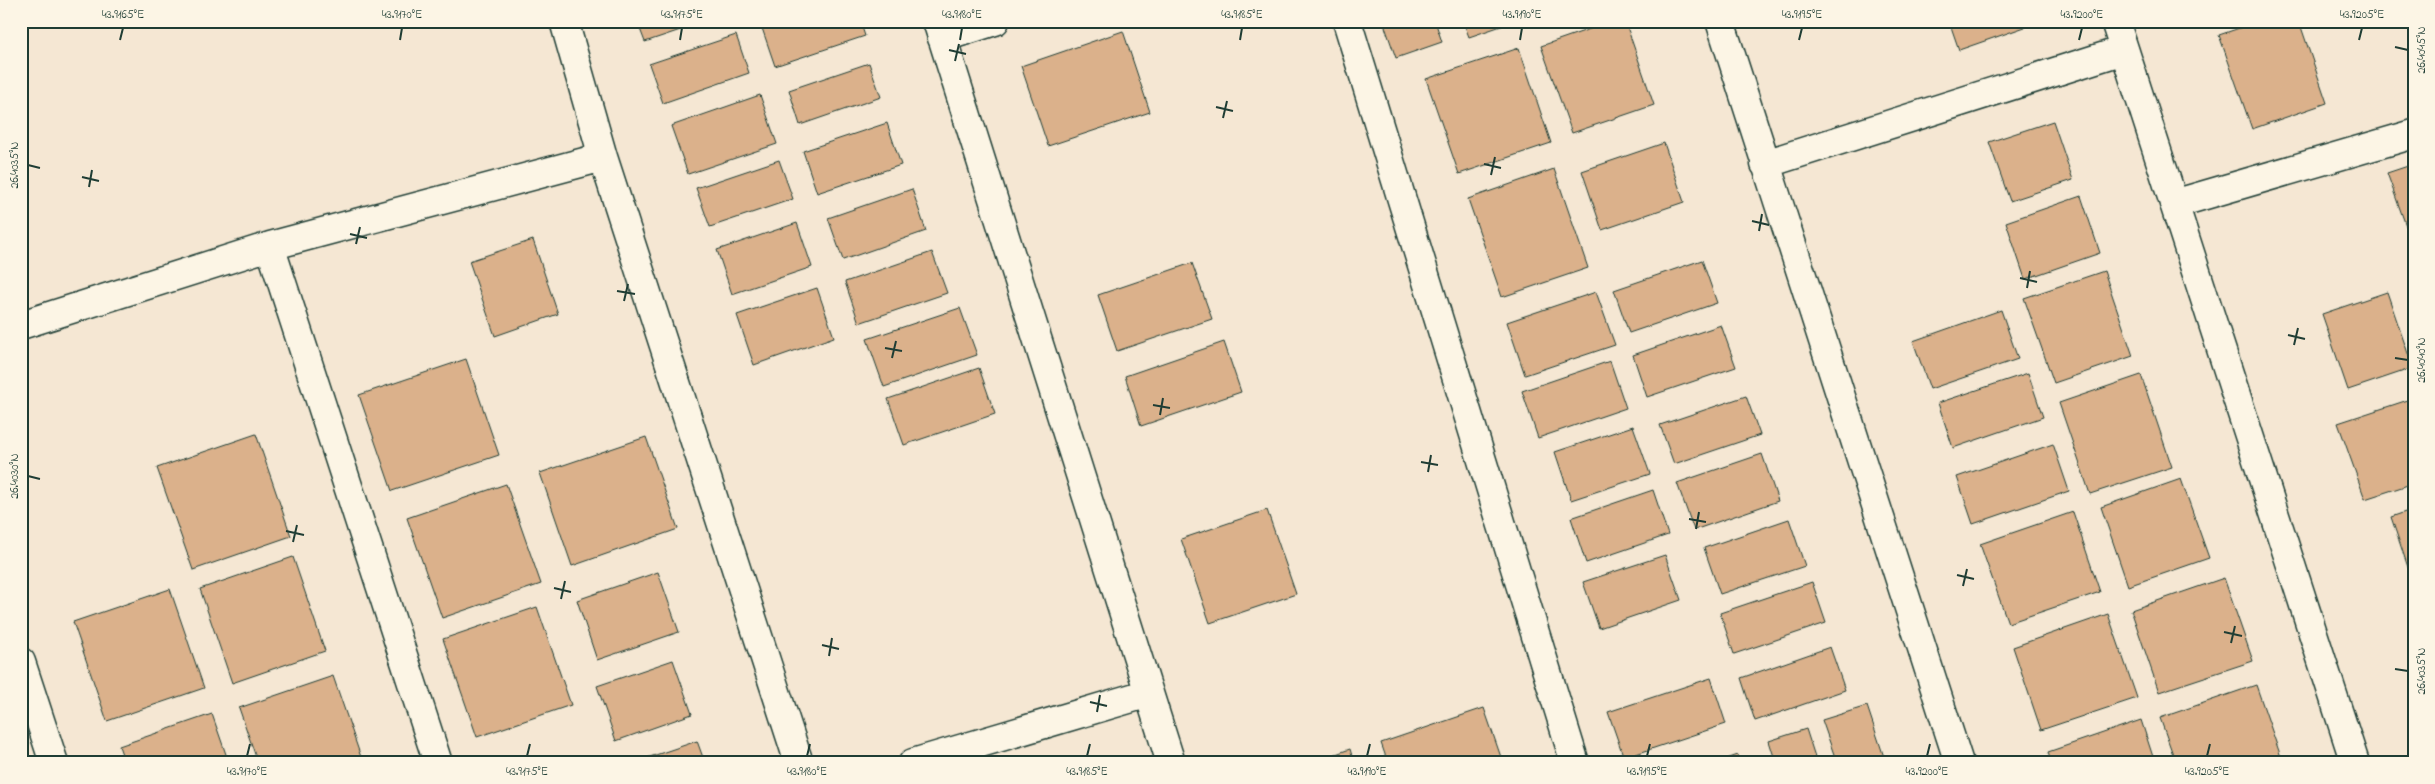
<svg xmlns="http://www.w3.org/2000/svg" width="2435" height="784" font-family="'Indie Flower',sans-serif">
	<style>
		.building { fill: #dbb18b; stroke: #1f3d34 }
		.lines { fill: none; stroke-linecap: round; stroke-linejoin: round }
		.minor-casing { stroke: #1f3d34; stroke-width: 31 }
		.minor { stroke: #fcf5e5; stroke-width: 28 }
		.ticks { fill: none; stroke: #1f3d34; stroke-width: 2 }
		.neatline { fill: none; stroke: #1f3d34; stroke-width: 2 }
		.ticks-label { font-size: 12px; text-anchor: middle; fill: #1f3d34 }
	</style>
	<rect width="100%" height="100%" fill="#f5e7d3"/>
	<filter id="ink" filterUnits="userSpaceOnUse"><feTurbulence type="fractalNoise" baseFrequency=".02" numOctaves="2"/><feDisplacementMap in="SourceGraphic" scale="10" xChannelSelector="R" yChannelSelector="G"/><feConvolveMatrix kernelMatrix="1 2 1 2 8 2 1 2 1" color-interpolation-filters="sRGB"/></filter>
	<g filter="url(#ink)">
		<path class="building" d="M637,21h70l-62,21z
			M781,21h79l5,15 -90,30 -13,-38z
			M1383,21h52l7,21 -46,16z
			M1463,21h43l1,3 -38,13z
			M1613,21h12l29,84 -82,28 -31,-87z
			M1949,21h93l-83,29z
			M2260,21h39l28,82 -75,26 -33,-94z
			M1123,31l27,81 -102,34 -27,-80z
			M736,35l13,38 -86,30 -14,-39z
			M1519,48l32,95 -92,31 -33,-95z
			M869,63l12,34 -81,28 -11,-35z
			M760,95l17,49 -89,30 -17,-48z
			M2053,121l20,59 -63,21 -21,-59z
			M887,123l14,42 -84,28 -14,-42z
			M1664,143l20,59 -82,28 -20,-59z
			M779,160l14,39 -83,28 -14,-39z
			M2414,164v84l-27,-75z
			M1554,169l34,99 -86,29 -34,-98z
			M912,189l14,42 -83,29 -15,-42z
			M2081,196l19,57 -75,26 -19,-57z
			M797,223l15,44 -80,27 -15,-44z
			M533,240l25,74 -63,22 -26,-75z
			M932,252l15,41 -88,30 -14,-41z
			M1702,260l15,43 -88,30 -15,-43z
			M1192,263l20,56 -95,32 -19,-56z
			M2104,271l29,85 -79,27 -30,-85z
			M817,288l17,49 -80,28 -17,-50z
			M1596,292l19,53 -90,30 -18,-53z
			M2387,292l26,76 -65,22 -26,-76z
			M960,308l17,47 -93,32 -17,-48z
			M2001,310l17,49 -88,30 -17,-48z
			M1721,325l15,42 -89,30 -14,-42z
			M1224,342l17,50 -100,34 -16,-50z
			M466,359l33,96 -107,36 -33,-96z
			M1610,361l16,47 -88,30 -16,-47z
			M979,368l16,46 -91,31 -16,-46z
			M2028,373l15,44 -90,31 -15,-45z
			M2141,375l31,92 -82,27 -31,-91z
			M1746,396l14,39 -86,29 -14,-39z
			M2414,398v85l-49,16 -27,-76z
			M1633,426l17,48 -79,26 -16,-48z
			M256,434l35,102 -98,34 -36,-102z
			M646,437l32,92 -106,37 -32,-93z
			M2053,444l16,47 -96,33 -16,-47z
			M1762,454l16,47 -84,29 -17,-47z
			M2181,479l28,79 -81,28 -27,-79z
			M506,484l35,100 -99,34 -35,-100z
			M1653,490l15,45 -82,28 -15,-45z
			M2414,509v76l-23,-68z
			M1267,510l29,84 -86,29 -29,-84z
			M2073,512l27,80 -92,31 -28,-79z
			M1789,519l16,47 -85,28 -16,-46z
			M1665,555l16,45 -82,28 -16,-46z
			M293,557l32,94 -93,32 -32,-94z
			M658,572l21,60 -82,28 -20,-60z
			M2224,578l29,83 -94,31 -28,-82z
			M1812,582l14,41 -92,31 -14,-41z
			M170,589l34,99 -97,33 -34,-99z
			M537,607l34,98 -94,32 -34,-98z
			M2108,614l29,84 -96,32 -28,-83z
			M1830,647l15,43 -90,31 -14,-43z
			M673,660l19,54 -76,27 -19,-55z
			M333,676l30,87h-105l-19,-55z
			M1711,678l15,46 -102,34 -16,-46z
			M2256,685l25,72 -18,6h-87l-16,-45z
			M1867,706l19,57h-49l-15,-43z
			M1484,708l19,55h-115l-7,-20z
			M212,714l17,49h-104l-6,-17z
			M2141,720l14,43h-104l-3,-11z
			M1806,729l11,34h-41l-7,-22z
			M697,741l8,22h-73z
			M1350,749l4,14h-44z
			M1738,755l3,8h-26z"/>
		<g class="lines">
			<defs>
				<path id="minor" d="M564,21l39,136 196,606
					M937,21l234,742
					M1347,21l228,742
					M1720,21l239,742
					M2115,21l240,742
					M942,38l53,-17
					M1765,164l359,-114
					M2174,204l240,-70
					M270,246l168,517
					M21,325l249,-79 333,-89
					M21,662l33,101
					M913,763l236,-70"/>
			</defs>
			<use href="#minor" class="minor-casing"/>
			<use href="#minor" class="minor"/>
		</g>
	</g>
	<path class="ticks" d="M120,40l3,-12M400,40l2,-12M680,40l2,-12M960,40l2,-12M1240,40l2,-12M1520,40l2,-12M1799,40l3,-12M2079,40l3,-12M2359,40l3,-12M2395,47l13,3M949,50l17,4M955,61l4,-17M1216,107l17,4M1223,118l4,-17M1484,164l17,4M28,165l12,3M1491,175l4,-18M82,177l17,4M89,187l3,-17M1752,221l17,4M1759,231l3,-17M350,234l17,4M356,244l4,-17M2020,278l17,4M2027,288l3,-17M617,291l18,3M624,301l4,-17M2288,335l17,4M2294,345l4,-17M885,348l17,3M892,358l4,-17M2395,358l13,2M1153,405l17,3M1160,415l3,-17M1421,462l17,3M1428,472l3,-17M28,476l12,3M1689,519l17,3M1696,529l3,-17M286,531l18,4M293,542l4,-17M1957,575l17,4M1963,586l4,-17M554,588l17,4M561,599l4,-18M2224,632l18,4M2231,643l4,-17M822,645l17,4M829,656l3,-18M2395,669l13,2M1090,702l17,4M1097,712l3,-17M247,756l3,-12M527,756l3,-12M807,756l3,-12M1087,756l3,-12M1367,756l3,-12M1647,756l3,-12M1927,756l3,-12M2207,756l3,-12"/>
	<rect width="2435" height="784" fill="none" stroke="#fcf5e5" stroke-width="55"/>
	<rect x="28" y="28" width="2380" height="728" class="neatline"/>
	<g class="ticks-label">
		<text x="123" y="18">43.9165°E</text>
		<text x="402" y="18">43.9170°E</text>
		<text x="682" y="18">43.9175°E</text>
		<text x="962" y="18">43.9180°E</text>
		<text x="1242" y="18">43.9185°E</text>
		<text x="1522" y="18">43.9190°E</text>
		<text x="1802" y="18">43.9195°E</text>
		<text x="2082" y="18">43.9200°E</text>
		<text x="2362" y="18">43.9205°E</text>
		<text transform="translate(2421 50) rotate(-90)" y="4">26.4045°N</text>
		<text transform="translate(14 165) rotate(-90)" y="4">26.4035°N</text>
		<text transform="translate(2421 360) rotate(-90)" y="4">26.4040°N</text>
		<text transform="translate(14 476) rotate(-90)" y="4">26.4030°N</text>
		<text transform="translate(2421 671) rotate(-90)" y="4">26.4035°N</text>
		<text x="247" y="775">43.9170°E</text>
		<text x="527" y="775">43.9175°E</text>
		<text x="807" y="775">43.9180°E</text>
		<text x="1087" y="775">43.9185°E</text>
		<text x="1367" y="775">43.9190°E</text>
		<text x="1647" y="775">43.9195°E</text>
		<text x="1927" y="775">43.9200°E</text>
		<text x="2207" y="775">43.9205°E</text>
	</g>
</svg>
